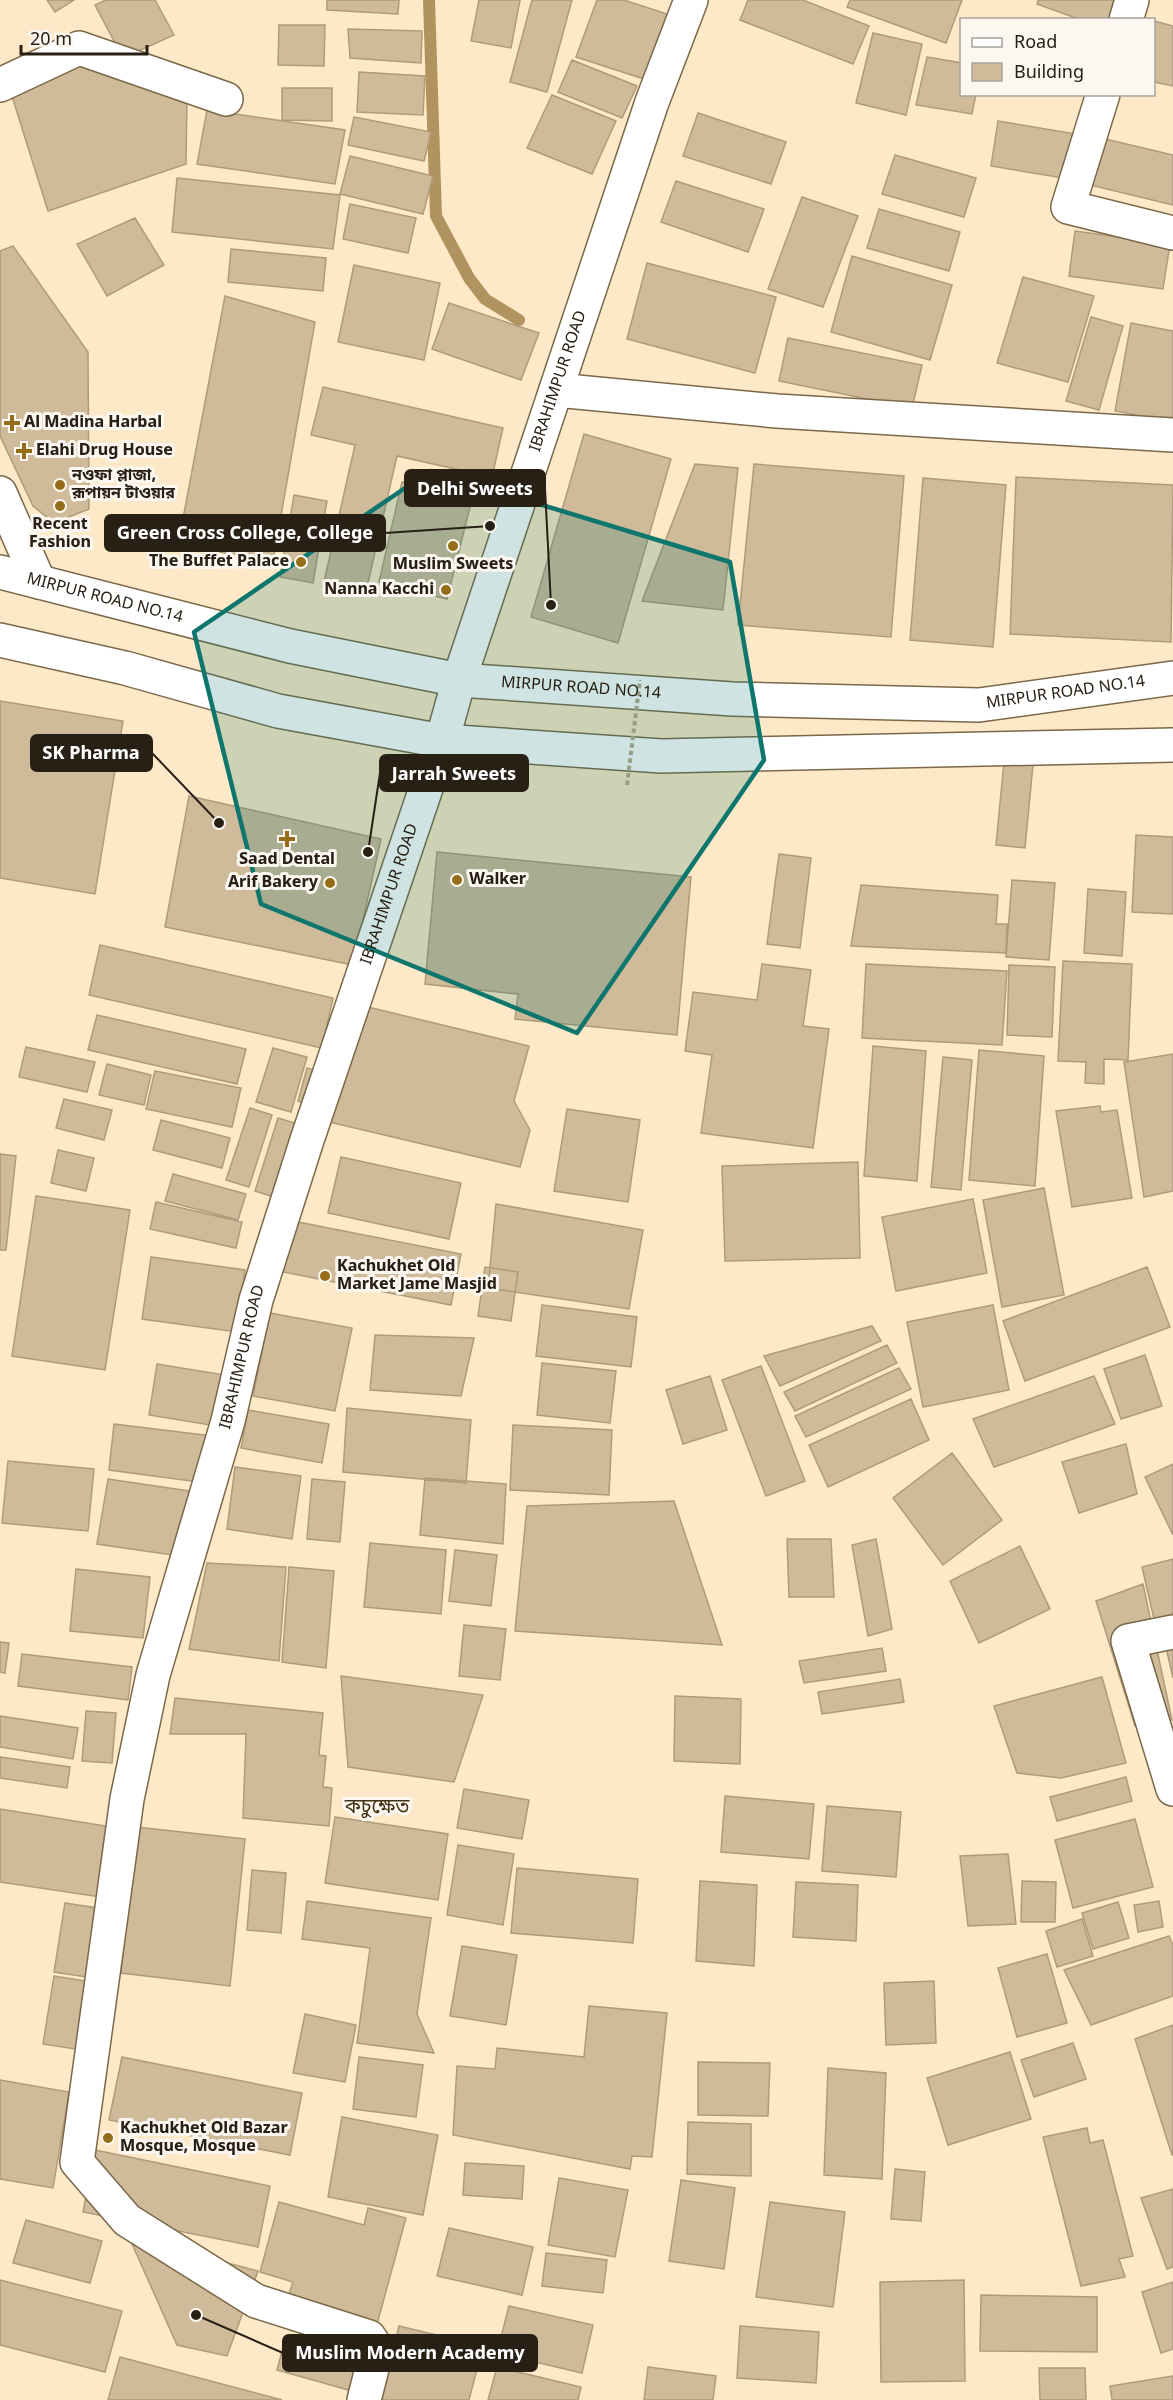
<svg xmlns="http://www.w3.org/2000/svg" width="1173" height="2400" font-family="Georgia,'Noto Sans Bengali',serif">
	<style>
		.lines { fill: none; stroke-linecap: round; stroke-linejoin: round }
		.stream { stroke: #b1935f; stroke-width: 12 }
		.building { fill: #cfbb9a; stroke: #af9b7b; stroke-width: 1.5 }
		.minor-casing { stroke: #7a6849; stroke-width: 36 }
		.primary-casing { stroke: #7a6849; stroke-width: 36 }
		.minor { stroke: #fff; stroke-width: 33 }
		.primary { stroke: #fff; stroke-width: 33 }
		.path-bridge { stroke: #b8a88d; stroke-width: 4; stroke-dasharray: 4.5 3; stroke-linecap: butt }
		.marked { fill: #0f766e; fill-opacity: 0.2; stroke: #0f766e; stroke-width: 4.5; stroke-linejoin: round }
		.poi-dot { fill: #956c17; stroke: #fcf8f1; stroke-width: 2 }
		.labels { text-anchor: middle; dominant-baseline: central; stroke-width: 6; stroke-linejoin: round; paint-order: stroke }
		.street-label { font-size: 16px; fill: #282014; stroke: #fcf8f1 }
		.poi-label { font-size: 16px; font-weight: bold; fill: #282014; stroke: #fcf8f1; text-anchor: start }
		.quarter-label { font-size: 20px; fill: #433215; stroke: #fcf8f1 }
		.leader { fill: none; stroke: #282014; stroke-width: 2 }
		.callout-dot { fill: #282014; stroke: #fcf8f1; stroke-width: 2 }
		.callout { fill: #282014; stroke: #282014; stroke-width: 2 }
		.callout-label { font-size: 18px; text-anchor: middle; font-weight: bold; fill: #fff }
	</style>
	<rect width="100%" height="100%" fill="#fde9c7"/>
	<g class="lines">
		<path class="stream" d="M429,0l7,216 33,62 16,21 34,21"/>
	</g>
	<path class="building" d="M47,0h27l-19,12z
		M106,0h49l19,35 -51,23 -28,-53z
		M327,0h72l-1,14 -71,-4z
		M479,0h41l-9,48 -40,-7z
		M532,0h40l-25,92 -37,-10z
		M597,0h27l49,16 -23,65 -74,-24z
		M748,0h55l66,26 -16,38 -113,-44z
		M850,0h112l-16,43 -99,-36z
		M1038,0h82l-7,20h-32l-44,-16z
		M1154,21l19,5v60l-19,-4z
		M279,25h46l-1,41 -46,-1z
		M348,29l74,2 -1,32 -71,-5z
		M873,33l49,11 -16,71 -50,-12z
		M80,54l107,43 -1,67 -138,47 -37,-118z
		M927,57l35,6v31h14l-4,20 -56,-9z
		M572,60l65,26 -15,32 -64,-26z
		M359,72l66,4 -2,39 -66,-3z
		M282,88h50v33l-50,-1z
		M552,95l64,26 -24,53 -65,-26z
		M207,110l138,20 -10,54 -138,-20z
		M698,113l88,29 -15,42 -88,-28z
		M354,117l77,15 -7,29 -76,-16z
		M998,121l78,13 -7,45 -78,-13z
		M1101,138l72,17v50l-83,-20z
		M895,155l81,23 -12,39 -82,-23z
		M350,156l83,20 -10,38 -83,-20z
		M177,178l163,17 -7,54 -161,-17z
		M676,181l88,28 -16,43 -87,-30z
		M802,197l56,19 -35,91 -55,-18z
		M350,204l66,14 -8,35 -65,-14z
		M879,209l81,23 -11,39 -82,-23z
		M135,218l29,47 -57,31 -30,-52z
		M1075,231l95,13 -7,45 -94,-13z
		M13,246l75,106 1,157 -35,14 -21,-17 -33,-70v-185z
		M231,249l95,9 -3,33 -95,-9z
		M852,256l100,29 -22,75 -99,-28z
		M647,263l129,34 -21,76 -128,-34z
		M354,265l86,18 -16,77 -86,-18z
		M1023,277l71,19 -26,86 -71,-19z
		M225,296l90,26 -42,239 -95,-16z
		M449,303l90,30 -18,47 -89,-31z
		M1091,317l32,9 -24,84 -33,-9z
		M1131,323l42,8v91l-58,-11z
		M788,338l134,27 -10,43 -133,-27z
		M323,387l180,41 -11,49 -95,-21 -32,140 -42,-10 32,-141 -44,-10z
		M584,434l87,25 -53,184 -87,-26z
		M695,464l43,4 -15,142 -81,-9z
		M754,464l150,12 -13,161 -153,-12z
		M1016,477l157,8 -2,157 -161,-8z
		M923,478l83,7 -13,162 -83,-7z
		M402,482l70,17 -25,100 -68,-17z
		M294,495l33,6 -14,82 -33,-6z
		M0,701l123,20 -28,173 -95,-16z
		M1006,741l29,3 -10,104 -29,-3z
		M189,796l192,43 -28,126 -188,-38z
		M1136,835l37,2v77l-41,-2z
		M437,852l254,25 -14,158 -162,-16 3,-25 -93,-10z
		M779,854l32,4 -11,90 -33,-4z
		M1012,880l43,3 -6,77 -43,-3z
		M861,885l137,10 -2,29h11l-1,29 -155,-7z
		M1088,889l38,3 -4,64 -38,-3z
		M100,945l233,53 -11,50 -233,-53z
		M1063,961l69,3 -4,96 -24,-1v25l-19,-1 1,-21 -28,-1z
		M762,964l49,6 -8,56 26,3 -16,119 -112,-15 11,-78 -27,-4 8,-59 64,8z
		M866,964l141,7 -5,74 -140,-7z
		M1009,965l46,2 -3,70 -45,-2z
		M360,1005l169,41 -15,55 16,29 -10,37 -191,-45z
		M97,1015l149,34 -9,35 -149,-34z
		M873,1046l53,5 -9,130 -53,-5z
		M26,1047l69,15 -8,30 -68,-15z
		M273,1048l34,9 -16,55 -35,-10z
		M979,1050l65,6 -9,130 -66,-6z
		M1173,1054v137l-29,6 -20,-135z
		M943,1057l29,3 -11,130 -30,-3z
		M107,1064l44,11 -7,30 -45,-10z
		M307,1068l13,4 -10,33 -12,-4z
		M155,1071l86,17 -9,39 -86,-18z
		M64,1099l48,11 -8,30 -48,-12z
		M1100,1106l1,6 16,-2 15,88 -60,9 -16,-96z
		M250,1108l22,7 -23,72 -23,-7z
		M567,1109l73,11 -12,82 -74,-11z
		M278,1118l23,7 -24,73 -22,-7z
		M161,1120l69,18 -8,30 -69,-18z
		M58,1150l36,8 -8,33 -35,-8z
		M0,1154l16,2 -10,94h-6z
		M341,1157l120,26 -12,56 -121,-26z
		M858,1162l2,96 -135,3 -3,-95z
		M173,1174l73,20 -8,26 -73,-19z
		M1044,1188l20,107 -62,12 -19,-107z
		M36,1196l94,14 -25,160 -93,-14z
		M973,1199l14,74 -91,18 -14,-74z
		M156,1202l86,20 -6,26 -86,-19z
		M496,1204l147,26 -14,79 -141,-21z
		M293,1221l168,33 -10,51 -168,-33z
		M151,1257l94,13 -8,62 -95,-13z
		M485,1267l33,5 -7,49 -33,-5z
		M1147,1267l23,60 -145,54 -22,-60z
		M542,1305l95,12 -6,50 -95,-11z
		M993,1305l16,85 -86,17 -16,-85z
		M270,1313l82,15 -17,83 -82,-15z
		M872,1326l9,15 -101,45 -16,-30z
		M375,1335l99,3 -13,58 -91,-6z
		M887,1345l10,18 -102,48 -11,-19z
		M1145,1355l17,51 -41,13 -17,-50z
		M542,1363l74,8 -6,52 -73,-8z
		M157,1364l74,12 -9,51 -73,-12z
		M761,1366l44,115 -39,15 -44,-116z
		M899,1368l12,21 -105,48 -11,-21z
		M710,1376l17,54 -44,14 -17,-54z
		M1094,1376l21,48 -121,43 -21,-48z
		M911,1399l18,41 -101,47 -19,-42z
		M347,1408l124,12 -5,63 -123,-11z
		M248,1410l81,14 -7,39 -81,-15z
		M114,1424l98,12 -6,47 -97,-13z
		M513,1425l99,5 -3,65 -99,-5z
		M1126,1444l11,50 -58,19 -17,-51z
		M952,1453l50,67 -59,45 -50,-67z
		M8,1461l86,8 -6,62 -86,-8z
		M1173,1464v71l-28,-58z
		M235,1467l66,9 -9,63 -65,-10z
		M425,1478l81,6 -3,60 -83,-9z
		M108,1479l81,12 -10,65 -82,-12z
		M312,1479l33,3 -5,60 -33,-3z
		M674,1501l48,144 -207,-14 12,-125z
		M787,1539h44l3,58h-45z
		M876,1539l16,90 -24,7 -16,-91z
		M370,1543l76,7 -5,64 -77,-7z
		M1020,1546l30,63 -71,34 -29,-62z
		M455,1550l42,5 -6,51 -42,-5z
		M1173,1559v70l-16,3 -15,-65z
		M207,1563l79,4 -7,94 -90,-12z
		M289,1567l45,4 -8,97 -44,-6z
		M76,1569l74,8 -7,61 -73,-7z
		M1143,1584l29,136 -37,6 -39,-125z
		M464,1625l42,4 -6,51 -41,-4z
		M1173,1632v46l-10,-44z
		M0,1642l9,1 -4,30 -5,-1z
		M882,1648l4,23 -82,12 -5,-22z
		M22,1654l110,13 -4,33 -110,-14z
		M341,1676l142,19 -29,87 -106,-15z
		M1102,1677l24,86 -65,15 -44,-5 -23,-67z
		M900,1679l4,23 -82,12 -4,-22z
		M675,1696l66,3 -1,65 -66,-3z
		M175,1698l148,15 -4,42 7,1 -3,31 9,1 -3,38 -86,-8 3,-84h-76z
		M86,1711l30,2 -4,50 -30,-2z
		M0,1716l78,12 -5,31 -73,-12z
		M0,1757l70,10 -3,21 -67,-10z
		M1126,1777l6,24 -75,20 -7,-24z
		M464,1789l65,11 -7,39 -65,-11z
		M725,1796l89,8 -5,55 -88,-7z
		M827,1806l74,6 -5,65 -74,-6z
		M0,1809l112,18 -12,70 -100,-15z
		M335,1817l113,17 -10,66 -113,-17z
		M1135,1819l18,68 -80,21 -18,-68z
		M136,1827l109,12 -15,147 -109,-13z
		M458,1845l56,9 -11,71 -56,-10z
		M1008,1854l8,70 -48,2 -8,-70z
		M517,1868l121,11 -5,64 -122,-10z
		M252,1870l34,3 -5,60 -34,-3z
		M700,1881l57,4 -3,81 -58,-5z
		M1022,1881l34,1 -1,40h-34z
		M796,1882l62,3 -2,56 -63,-4z
		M307,1901l124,17 -14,96 17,39 -77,-10 13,-95 -68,-9z
		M1159,1901l4,26 -25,5 -4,-27z
		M1118,1902l11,36 -36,11 -11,-36z
		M65,1903l39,6 -11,69 -39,-6z
		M1082,1919l11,37 -36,11 -11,-36z
		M1169,1936l4,9v51l-82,29 -27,-55z
		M462,1946l55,9 -11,70 -56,-9z
		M1047,1954l20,69 -50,14 -19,-69z
		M54,1976l38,6 -11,68 -38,-6z
		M934,1981l2,62 -50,2 -2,-62z
		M589,2006l78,7 -15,144 -20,-1 -2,13 -177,-34 4,-69 38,3 2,-21 87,9z
		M305,2014l51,11 -11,57 -52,-9z
		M1173,2025v130h-1l-37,-116z
		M1073,2043l13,36 -52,18 -13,-37z
		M1010,2052l21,67 -83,26 -21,-67z
		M122,2057l180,36 -12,62 -181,-35z
		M359,2057l64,8 -7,52 -63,-8z
		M698,2062l72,1 -2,53 -70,-1z
		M828,2068l58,5 -4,106 -58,-4z
		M0,2080l69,12 -16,96 -53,-9z
		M342,2117l96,18 -15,80 -95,-18z
		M688,2122l63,2v52l-64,-2z
		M1087,2128l3,15 13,-3 30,116 -14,3 6,18 -44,9 -38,-149z
		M95,2150l175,36 -12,61 -175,-35z
		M465,2163l59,3 -2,33 -59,-4z
		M895,2169l30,3 -4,49 -30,-2z
		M559,2178l69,12 -13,67 -67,-12z
		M681,2180l54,8 -11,81 -55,-8z
		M1173,2189v78l-6,2 -26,-71z
		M279,2202l85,23 4,-17 38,10 -30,110 -90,-25 7,-21 -33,-10z
		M770,2202l75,10 -12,95 -77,-10z
		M26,2220l76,21 -12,42 -77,-20z
		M449,2228l84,19 -11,48 -85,-19z
		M129,2237l129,34 -31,85 -50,-11z
		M546,2253l61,7 -4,33 -61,-7z
		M0,2280l122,31 -17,61 -105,-27z
		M964,2280l1,101 -84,1 -1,-100z
		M1173,2282v67l-12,4 -19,-61z
		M981,2295l116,2v55l-117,-1z
		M509,2306l84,19 -11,48 -85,-20z
		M399,2326l84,20 -14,54h-88z
		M740,2326l79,6 -3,51 -79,-5z
		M286,2336l75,20 -9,35 -75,-21z
		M120,2357l162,43h-174z
		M497,2367l84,20 -3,13h-90z
		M648,2367l68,9 -3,24h-69z
		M1039,2368h46l1,32h-46z
		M1173,2376v24h-61l-2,-14z"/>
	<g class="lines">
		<defs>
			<g id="minor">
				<path d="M1126,20l6,-20"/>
				<path d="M0,85l79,-37 147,51"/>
				<path d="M1103,94l-35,113 105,26"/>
				<path d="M556,390l221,21 396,24"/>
				<path d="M0,493l39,89"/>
				<path d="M1173,1632l-45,9 45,148"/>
				<path id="s1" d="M364,2400l13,-51 -8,-12 -113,-36 -129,-81 -50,-58 50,-363 26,-124 75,-254 28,-121 51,-160 135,-399 17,-61 193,-578 39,-102"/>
			</g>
			<g id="primary">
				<path id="s2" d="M0,572l290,74 169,34 273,19 247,6 194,-27"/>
				<path d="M0,640l125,28 153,43 164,30 219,15 512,-11"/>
			</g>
		</defs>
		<use href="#minor" class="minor-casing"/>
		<use href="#primary" class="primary-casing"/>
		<use href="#minor" class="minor"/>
		<use href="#primary" class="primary"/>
		<path class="path-bridge" d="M627,785l13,-105"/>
	</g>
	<path class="marked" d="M430,471l300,91 34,198 -187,273 -316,-129 -67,-272z"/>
	<g class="poi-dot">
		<path d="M9 414h6v6h6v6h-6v6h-6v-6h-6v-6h6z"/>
		<path d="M21 442h6v6h6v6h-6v6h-6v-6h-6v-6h6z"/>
		<circle cx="60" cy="485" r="6"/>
		<circle cx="60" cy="506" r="6"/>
		<circle cx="453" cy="546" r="6"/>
		<circle cx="301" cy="562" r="6"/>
		<circle cx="446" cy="590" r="6"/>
		<path d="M284 830h6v6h6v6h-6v6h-6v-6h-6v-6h6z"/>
		<circle cx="457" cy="880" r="6"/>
		<circle cx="330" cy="883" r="6"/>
		<circle cx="325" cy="1276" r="6"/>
		<circle cx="108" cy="2138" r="6"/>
	</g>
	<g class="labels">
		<g class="street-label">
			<text stroke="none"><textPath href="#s1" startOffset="2264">IBRAHIMPUR ROAD</textPath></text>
			<text stroke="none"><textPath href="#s2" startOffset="108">MIRPUR ROAD NO.14</textPath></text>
			<text stroke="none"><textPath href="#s2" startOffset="594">MIRPUR ROAD NO.14</textPath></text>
			<text stroke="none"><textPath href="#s2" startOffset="1080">MIRPUR ROAD NO.14</textPath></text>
			<text stroke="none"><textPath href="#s1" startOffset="1724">IBRAHIMPUR ROAD</textPath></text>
			<text stroke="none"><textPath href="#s1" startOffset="1238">IBRAHIMPUR ROAD</textPath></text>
		</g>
		<g class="poi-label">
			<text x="24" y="423">Al Madina Harbal</text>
			<text x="36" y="451">Elahi Drug House</text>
			<text x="72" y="476">নওফা প্লাজা,<tspan x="72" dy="18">রূপায়ন টাওয়ার</tspan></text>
			<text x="60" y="525" text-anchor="middle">Recent<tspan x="60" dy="18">Fashion</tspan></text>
			<text x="289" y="562" text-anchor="end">The Buffet Palace</text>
			<text x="453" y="565" text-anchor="middle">Muslim Sweets</text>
			<text x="434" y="590" text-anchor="end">Nanna Kacchi</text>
			<text x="287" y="860" text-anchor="middle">Saad Dental</text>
			<text x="469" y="880">Walker</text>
			<text x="318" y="883" text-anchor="end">Arif Bakery</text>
			<text x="337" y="1267">Kachukhet Old<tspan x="337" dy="18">Market Jame Masjid</tspan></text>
			<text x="120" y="2129">Kachukhet Old Bazar<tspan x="120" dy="18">Mosque, Mosque</tspan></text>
		</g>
		<g class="quarter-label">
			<text x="377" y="1808">কচুক্ষেত</text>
		</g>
	</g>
	<path class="leader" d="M551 605L545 488M490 526L385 533M219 823L152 753M368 852L380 773M196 2315L283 2353"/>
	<g class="callout-dot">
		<circle cx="551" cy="605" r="6"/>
		<circle cx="490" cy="526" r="6"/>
		<circle cx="219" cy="823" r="6"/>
		<circle cx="368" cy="852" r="6"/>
		<circle cx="196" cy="2315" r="6"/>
	</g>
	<g class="callout">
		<rect x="405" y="470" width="140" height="36" rx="6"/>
		<rect x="105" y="515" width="280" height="36" rx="6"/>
		<rect x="31" y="735" width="121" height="36" rx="6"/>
		<rect x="380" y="755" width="148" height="36" rx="6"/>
		<rect x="283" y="2335" width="254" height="36" rx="6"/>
	</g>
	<g class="callout-label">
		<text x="475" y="495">Delhi Sweets</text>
		<text x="245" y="539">Green Cross College, College</text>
		<text x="91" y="759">SK Pharma</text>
		<text x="454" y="780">Jarrah Sweets</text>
		<text x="410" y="2359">Muslim Modern Academy</text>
	</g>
	<rect x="960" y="18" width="195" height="78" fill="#fcf8f1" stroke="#a7a299" stroke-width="1.5"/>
	<rect x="972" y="38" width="30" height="9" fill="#ffffff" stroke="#a7a299" stroke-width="1.5"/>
	<text x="1014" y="48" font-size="18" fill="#282014">Road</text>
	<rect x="972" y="63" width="30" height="18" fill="#cfbb9a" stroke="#a7a299" stroke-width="1.5"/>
	<text x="1014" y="78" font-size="18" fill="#282014">Building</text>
	<path d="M21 45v9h126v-9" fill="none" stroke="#282014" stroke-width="3"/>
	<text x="30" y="45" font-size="18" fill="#282014" stroke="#fcf8f1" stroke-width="4.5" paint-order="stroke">20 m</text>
</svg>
